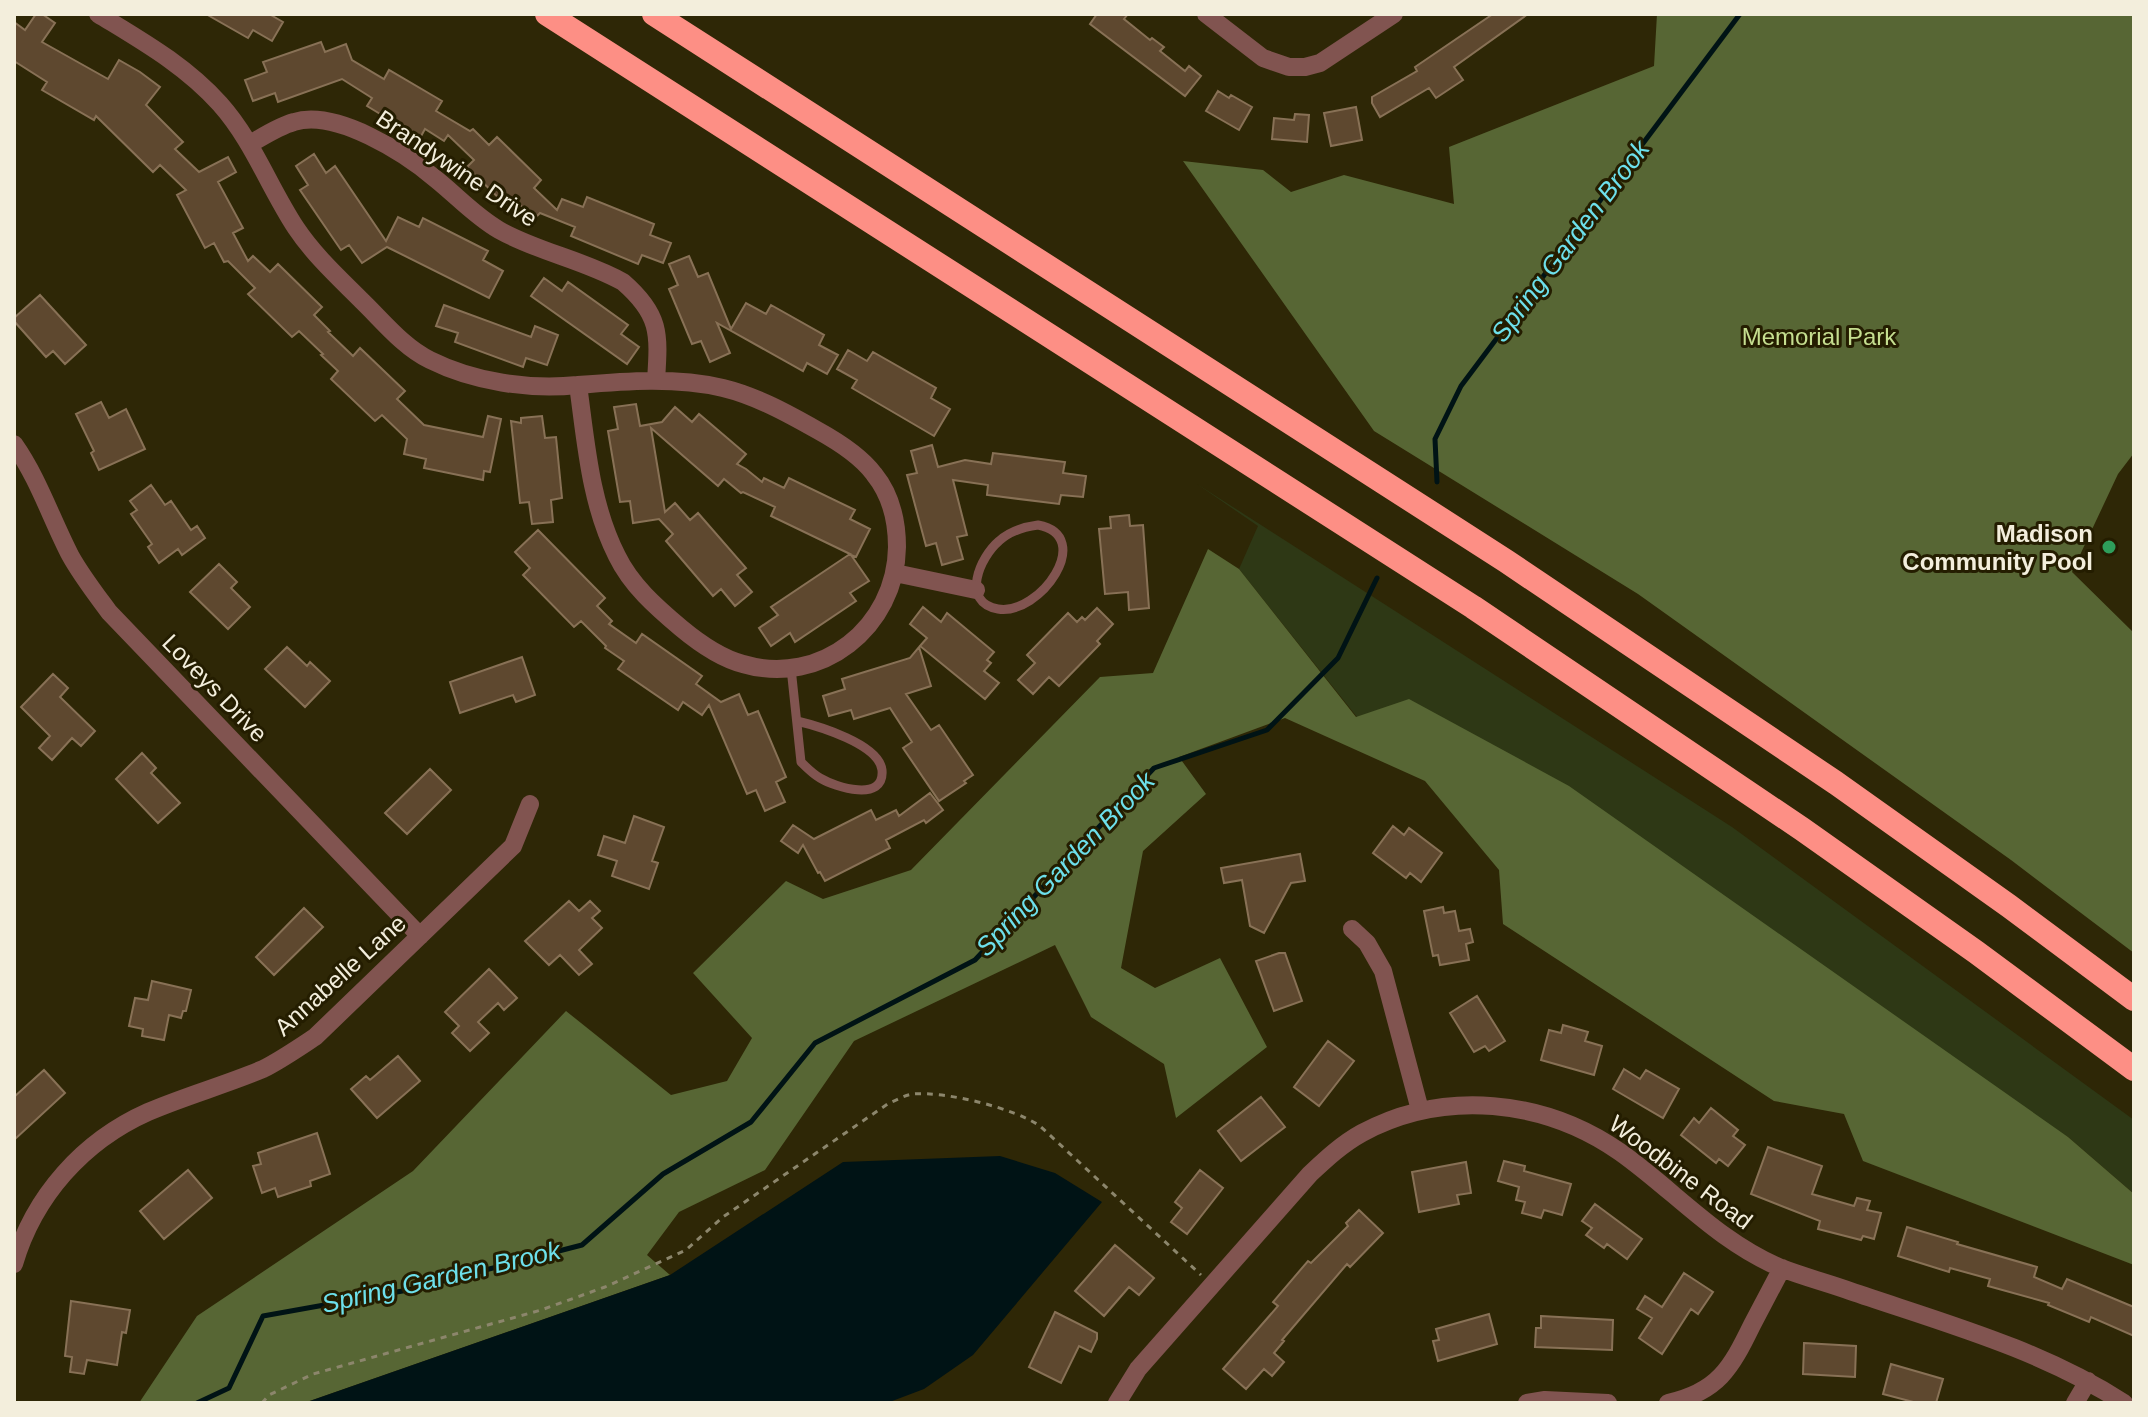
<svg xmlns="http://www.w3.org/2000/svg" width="2148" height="1417" font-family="Arial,sans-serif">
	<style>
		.green { fill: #2e3815 }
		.forest { fill: #576634 }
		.water { fill: #001315 }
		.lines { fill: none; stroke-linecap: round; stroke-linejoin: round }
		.stream { stroke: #001315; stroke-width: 5 }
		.building { fill: #5e482f; stroke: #887156; stroke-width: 2 }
		.path { stroke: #8c866c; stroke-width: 3; stroke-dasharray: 6 6; stroke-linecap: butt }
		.service { stroke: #815450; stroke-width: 9 }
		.minor { stroke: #815450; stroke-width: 18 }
		.motorway { stroke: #fd8f85; stroke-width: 24 }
		.leisure-dot { fill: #2e9e5b; stroke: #241d00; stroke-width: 3 }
		.labels { text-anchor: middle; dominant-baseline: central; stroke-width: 6; stroke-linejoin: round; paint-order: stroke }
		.street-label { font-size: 24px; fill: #f3eedc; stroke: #241d00 }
		.park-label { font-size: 24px; fill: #c5de8f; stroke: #241d00 }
		.poi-label { font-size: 24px; font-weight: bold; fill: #f3eedc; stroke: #241d00; text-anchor: end }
		.water-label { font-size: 26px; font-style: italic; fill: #6de0eb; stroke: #241d00 }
	</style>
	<rect width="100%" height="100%" fill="#2e2706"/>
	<path class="green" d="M1197,484l535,343 402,293v74l-66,-57 -711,-420 -118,-148 19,-43z"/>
	<path class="forest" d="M1657,14h477v439l-16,21 -46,98 62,61v320l-123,-93 -373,-266 -264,-163 -191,-270 80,9 28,22 53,-17 110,29 -5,-57 205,-81z
		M1208,549l31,20 117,148 53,-18 160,87 499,351 66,57v71l-271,-104 -19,-47 -70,-13 -271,-177 -4,-54 -74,-89 -140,-63 -106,39 27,37 -63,57 -22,117 34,20 65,-30 47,89 -91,71 -12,-54 -73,-47 -36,-72 -201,96 -89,129 -86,42 -32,43 23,20 -366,128h-165l58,-87 216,-145 153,-160 105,84 56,-14 25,-43 -59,-65 93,-92 37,18 88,-29 189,-193 53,-4z"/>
	<path class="water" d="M1000,1156l55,17 47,29 -129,153 -49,34 -37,14h-583l366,-128 173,-113z"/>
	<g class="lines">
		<path class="stream" d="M1437,482l-2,-43 26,-53 279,-372
			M197,1403l32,-15 34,-72 145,-26 174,-45 81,-71 88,-52 64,-79 160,-83 179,-192 113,-38 71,-72 39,-80"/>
	</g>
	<path class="building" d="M36,14h6l13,9 -13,19 66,37 11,-19 21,12 20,15 -14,18 37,37 -8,7 24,23 29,-15 8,15 -18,10 25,46 -10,5 15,28 5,-5 17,16 8,-8 44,43 -8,8 16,16 -2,1 25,24 7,-8 45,43 -8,8 27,26 59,12 5,-21 13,3 -11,53 -6,-1 -1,9 -59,-12 2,-9 -22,-5 3,-15 -25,-24 -7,6 -44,-42 7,-8 -17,-16 2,-1 -24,-23 -7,6 -44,-43 7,-6 -27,-27 -4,1 -10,-19 -9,5 -28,-53 9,-5 -26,-25 -7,7 -57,-56 -2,4 -52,-30 5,-8 -33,-21v-39l11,8z
		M206,14h63l14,8 -11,19 -19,-11 -5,8z
		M1097,14h31l-4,5 26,21 2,-2 12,9 -4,4 25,20 4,-5 12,10 -16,20 -95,-72z
		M1493,14h35l-74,53 9,13 -27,18 -7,-10 -49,29 -8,-14v-6l45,-26 -2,-4z
		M321,42l4,10 21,-8 6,16 32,19 5,-9 53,31 -6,10 34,20 3,-2 16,16 8,-8 44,43 -7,8 23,22 5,-11 21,8 4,-10 67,27 -4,11 21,8 -8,20 -21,-8 -4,9 -67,-28 4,-9 -35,-14 -6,6 -16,-16 -7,7 -44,-43 7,-7 -26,-25 -4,6 -19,-12 -5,9 -53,-32 5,-8 -30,-19 -64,23 -3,-9 -22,8 -8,-21 22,-8 -4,-10z
		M1218,91l11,7 2,-3 21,12 -13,23 -33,-19z
		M1356,107l6,33 -31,6 -7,-33z
		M1295,114l14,1 -2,27 -35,-3 2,-21 20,2z
		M314,154l12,19 9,-7 51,75 12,-24 21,10 4,-9 65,33 -5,9 20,11 -14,27 -102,-51 -25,16 -13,-18 -8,5 -41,-60 8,-5 -12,-19z
		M689,256l9,21 10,-4 23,56 15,-26 20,11 5,-9 53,30 -5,10 19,10 -11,19 -20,-11 -4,8 -86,-48 13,30 -20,9 -9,-21 -9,3 -23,-55 9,-4 -9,-21z
		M544,278l18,13 6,-9 60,43 -7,9 18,13 -12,17 -96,-68z
		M40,295l46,50 -21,19 -12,-13 -7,6 -32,-36v-3z
		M444,305l87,32 4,-11 23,9 -11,30 -21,-7 -3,9 -68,-25 3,-9 -22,-7z
		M848,350l19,11 6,-9 63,36 -5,10 19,11 -16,27 -82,-48 5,-8 -20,-11z
		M101,402l8,16 17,-9 19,40 -46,21 -8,-17 3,-2 -18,-37z
		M636,404l4,22 22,-4 13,-15 17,15 7,-8 47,40 -9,10 9,5 16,13 2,-4 20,10 5,-10 66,32 -5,9 20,10 -14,28 -5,-2 18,26 -19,12 6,8 -61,41 -5,-9 -19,13 -12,-18 19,-13 -7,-8 79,-53 -79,-38 4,-9 -32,-15 -2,1 -17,-14 -6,7 -67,-58 14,84 10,-9 15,17 8,-7 48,55 -9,7 15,17 -17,14 -14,-17 -8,7 -47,-55 7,-7 -14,-15 -26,4 -3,-22 -10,1 -12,-71 10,-2 -4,-22z
		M542,416l3,22 11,-1 6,61 -11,2 2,22 -21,2 -3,-22 -9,1 -9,-82 10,2v-5z
		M932,445l6,22 27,-7 26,4 2,-11 72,9 -2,11 23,3 -3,21 -22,-2 -2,9 -72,-9 1,-10 -35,-5 14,55 -10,2 6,22 -21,6 -6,-22 -10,3 -19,-71 10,-2 -6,-22z
		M151,485l14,20 6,-4 20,29 6,-4 8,12 -23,17 -4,-6 -19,14 -11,-16 4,-3 -21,-30 6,-4 -7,-9z
		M1129,515l1,11 13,-1 6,83 -20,2 -1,-18 -23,2 -6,-65 12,-1 -1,-11z
		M538,530l67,68 -8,8 15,15 -3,3 27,19 6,-9 60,42 -6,8 25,18 18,-8 9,21 10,-4 28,66 -10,5 9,20 -20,9 -9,-21 -9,4 -38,-89 -7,10 -19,-13 -5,8 -60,-41 6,-8 -19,-13 1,-2 -25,-25 -7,6 -51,-52 7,-7 -15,-16z
		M219,564l18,18 -6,6 19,19 -22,22 -38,-37z
		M923,607l18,15 6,-9 47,39 -7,8 4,3 -7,8 15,12 -14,16 -65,-53 7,-8 -17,-14z
		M1097,608l16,16 -16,17 3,3 -41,42 -10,-9 -16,17 -15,-14 17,-17 -8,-8 41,-42 9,9 5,-5 3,3z
		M287,647l20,19 3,-4 20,19 -25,26 -40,-38z
		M919,647l12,39 -25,8 25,36 8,-5 34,50 -9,6 2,2 -27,18 -36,-53 9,-6 -22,-34 -36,11 -3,-9 -22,6 -6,-20 22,-7 -3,-10 68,-21z
		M522,657l13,38 -19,7 -3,-7 -53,18 -10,-31z
		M53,674l15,14 -8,9 35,34 -14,15 -9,-8 -20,22 -13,-12 11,-12 -29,-29z
		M142,753l14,15 -5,5 29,30 -22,20 -42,-44z
		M430,769l21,21 -44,44 -22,-21z
		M930,793l13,17 -17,13 -2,-3 -38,20 4,8 -65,33 -5,-9 -2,1 -15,-28 -5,8 -17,-12 12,-16 21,14 57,-29 5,10 20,-10 3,6z
		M634,816l30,11 -12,34 6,2 -9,26 -37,-13 5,-15 -19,-6 6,-19 21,7z
		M1393,826l11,9 5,-7 33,25 -21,29 -11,-9 -4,5 -33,-25z
		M1300,854l5,27 -14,2 -27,50 -14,-7 -8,-46 -18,3 -3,-15z
		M569,901l10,10 11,-10 10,10 -8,7 10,10 -23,22 13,14 -13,11 -19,-20 -11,10 -24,-24z
		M1443,907l1,6 11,-2 4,20 11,-2 3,13 -7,2 3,16 -29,5 -2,-10 -5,1 -9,-45z
		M304,908l19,19 -49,48 -18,-18z
		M1279,953h6l17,48 -28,10 -18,-50z
		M489,969l28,29 -13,12 -6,-7 -20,19 11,11 -19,18 -18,-18 7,-7 -14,-14z
		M152,981l39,9 -5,21h-3l-2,7 -12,-3 -5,25 -22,-4 1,-7 -14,-3 6,-28 13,2z
		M1477,996l28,45 -16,10 -4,-5 -11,6 -24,-39z
		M1563,1025l25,7 -3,9 17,5 -8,29 -53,-15 8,-30 12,3z
		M1328,1041l26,20 -35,45 -25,-19z
		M398,1056l22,25 -43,37 -26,-29 15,-13 4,4z
		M1624,1069l16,10 6,-9 33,19 -16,29 -50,-29z
		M44,1070l21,23 -51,47v-43z
		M1261,1097l24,30 -44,34 -23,-30z
		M1711,1108l27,22 -5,6 12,9 -17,21 -9,-7 -3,4 -35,-28 13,-17 5,5z
		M317,1133l13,41 -20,7 1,5 -33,11 -3,-9 -13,5 -9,-27 8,-2 -3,-11z
		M1768,1147l54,19 -10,28 42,12 3,-8 13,3 -3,9 14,3 -7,26 -11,-3 -2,4 -43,-11 2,-8 -69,-27z
		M1504,1161l21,5 -1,5 47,13 -9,31 -18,-5 -3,8 -19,-5 3,-11 -9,-2 3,-13 -21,-6z
		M1466,1162l5,31 -14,2 2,9 -40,8 -7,-40z
		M188,1170l24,28 -48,41 -24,-28z
		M1200,1170l23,18 -36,46 -16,-12 11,-14 -7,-6z
		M1595,1204l47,35 -15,20 -20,-15 -3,4 -18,-13 6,-7 -10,-7z
		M1359,1210l24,23 -33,34 -3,-3 -65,76 2,1 -10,12 10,9 -12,14 -8,-7 -18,20 -23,-20 55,-63 -5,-4 35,-41 3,2 37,-37 -2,-3z
		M1907,1227l51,15 -1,2 80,23 -3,10 28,12 5,-10 62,26 5,2v29l-43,-19 -2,5 -41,-17 1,-2 -61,-17 2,-7 -40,-11 -1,4 -51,-16z
		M1115,1245l39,33 -15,17 -10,-8 -25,29 -29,-25z
		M1684,1273l29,19 -15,22 -7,-5 -29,45 -23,-16 13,-20 -15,-9 8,-13 17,11z
		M71,1301l59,9 -4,23 -4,-1 -5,33 -30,-5 -3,14 -14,-2 2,-15 -7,-1z
		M1055,1312l42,21v6l-6,13 -12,-6 -18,37 -32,-16z
		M1489,1314l8,30 -59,17 -5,-20 6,-1 -3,-11z
		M1541,1316l72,4 -1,30 -77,-3 1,-19h5z
		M1804,1343l52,3 -1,31 -52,-3z
		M1891,1364l52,15 -7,24h-19l-34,-9z"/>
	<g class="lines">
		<path class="path" d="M262,1403l7,-8 44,-21 228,-64 64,-23 81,-37 37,-33 166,-114c8,-3 16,-8 24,-9 32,-3 101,14 127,32l161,149"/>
		<path class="service" d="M1038,525c58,11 2,91 -40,84 -38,-7 -18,-52 1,-68 11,-10 24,-14 39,-16z
			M791,668l10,94c6,6 12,12 19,16 15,9 65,25 62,-8 -3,-26 -64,-44 -85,-49"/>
		<path class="minor" d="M98,14c44,27 87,51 122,90 33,37 49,83 76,124 18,27 42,49 65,72 21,20 42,47 69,60 44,22 99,30 148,25 48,-4 97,-8 145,3 33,8 64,25 94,42 20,11 43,25 57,44 17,21 23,47 23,73 -1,80 -76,140 -154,117 -23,-6 -44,-21 -62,-36 -25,-21 -50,-43 -64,-72 -27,-53 -31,-114 -39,-171
			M1206,14l57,44 26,9h16l15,-4 74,-49
			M250,144c14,-8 29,-18 44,-22 42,-13 111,31 143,58 21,17 38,36 62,50 39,22 85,30 124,52 38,33 36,52 33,99
			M14,444c24,34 37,74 56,111 11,20 25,38 39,57l311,324
			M895,573l81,17
			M1352,929l15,14 16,28 37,139
			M14,1264c20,-68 69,-123 134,-152 37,-16 77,-27 115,-43 18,-9 35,-21 52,-32l198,-191 17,-42
			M1117,1403l21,-34 172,-195c16,-15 32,-30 52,-41 82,-44 182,-34 258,19 55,39 97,89 161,116 23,9 47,15 69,23 94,32 190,58 274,112
			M1527,1403l18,-3 63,3
			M1668,1403c50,-11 63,-35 84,-78 10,-19 20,-38 30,-57
			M2075,1403l13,-22"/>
		<path class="motorway" d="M547,14l926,593 329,222 174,123 158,117
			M654,14l852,547 330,222 173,123 125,93"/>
	</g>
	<circle class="leisure-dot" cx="2109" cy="547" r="8"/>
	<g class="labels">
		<g class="street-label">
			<text transform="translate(457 168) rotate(34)">Brandywine Drive</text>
			<text transform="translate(215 688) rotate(46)">Loveys Drive</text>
			<text transform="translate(340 975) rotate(-42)">Annabelle Lane</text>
			<text transform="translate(1681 1172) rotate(37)">Woodbine Road</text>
		</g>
		<g class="park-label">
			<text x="1819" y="336">Memorial Park</text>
		</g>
		<g class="poi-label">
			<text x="2093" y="533">Madison<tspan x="2093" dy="28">Community Pool</tspan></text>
		</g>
		<g class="water-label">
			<text transform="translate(1570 241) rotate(-53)">Spring Garden Brook</text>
			<text transform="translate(1065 864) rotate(-46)">Spring Garden Brook</text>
			<text transform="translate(441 1277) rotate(-13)">Spring Garden Brook</text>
		</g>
	</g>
	<rect width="2148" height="1417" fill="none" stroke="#f3eedc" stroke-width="32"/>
</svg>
